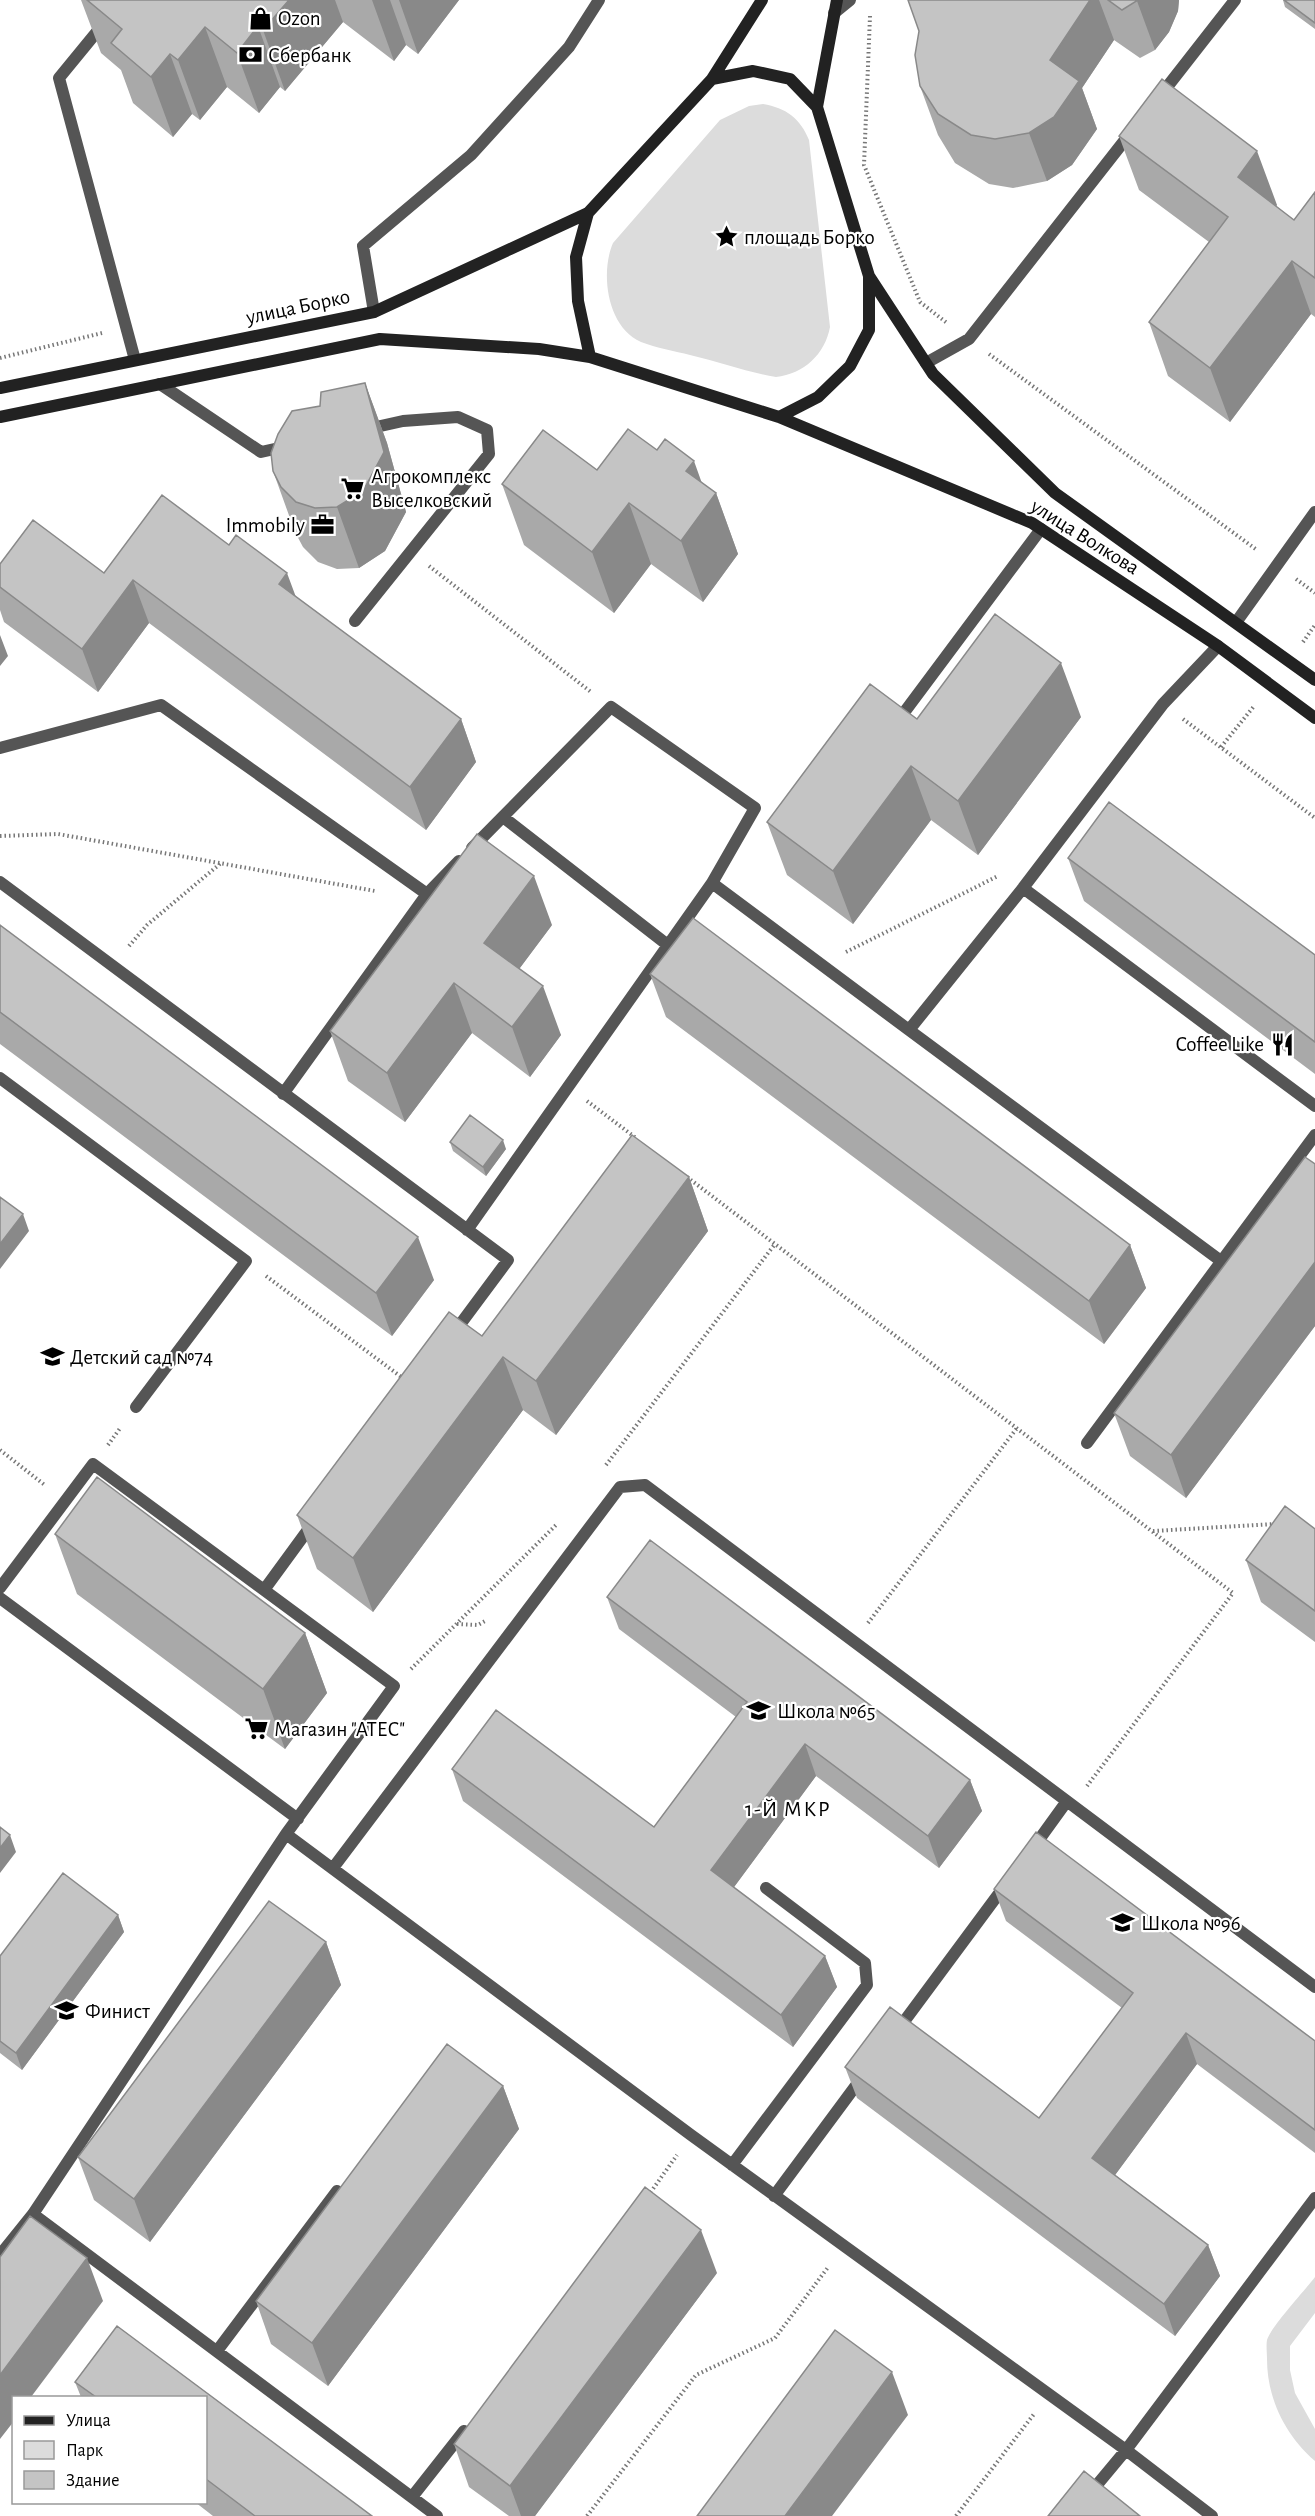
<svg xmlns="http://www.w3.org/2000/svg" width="1315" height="2516" font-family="'Alegreya Sans',sans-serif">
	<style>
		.green { fill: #dcdcdc }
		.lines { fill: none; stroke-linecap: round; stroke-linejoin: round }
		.path { stroke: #777; stroke-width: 4; stroke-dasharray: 1.5 3; stroke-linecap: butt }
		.service { stroke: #555; stroke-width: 12 }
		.secondary { stroke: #222; stroke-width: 12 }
		.wall { fill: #a9a9a9 }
		.shaded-wall { fill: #898989 }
		.building { fill: #c4c4c4; stroke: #898989; stroke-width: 1.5 }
		.labels { text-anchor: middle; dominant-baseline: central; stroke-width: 4.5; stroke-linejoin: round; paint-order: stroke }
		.poi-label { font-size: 21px; fill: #000; stroke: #fff; text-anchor: start }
		.street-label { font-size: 21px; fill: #000; stroke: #fff }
		.neighbourhood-label { font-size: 22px; letter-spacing: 1.5px; fill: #000; stroke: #fff }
	</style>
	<rect width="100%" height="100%" fill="#fff"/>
	<path class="green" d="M763,104c23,4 37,14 46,36l21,187c-5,27 -26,47 -54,50 -29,-5 -57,-15 -86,-22 -15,-4 -34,-7 -49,-13 -34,-15 -41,-69 -28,-99l107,-123 29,-14z
		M1315,2277v36l-25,33v24l5,23 20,36v32c-30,-26 -48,-63 -48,-102 0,-6 -1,-14 0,-19 3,-12 39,-51 48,-63z"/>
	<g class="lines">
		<path class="path" d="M870,16l-6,149 56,137 27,21
			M989,354l268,196
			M0,358l102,-25
			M429,566l162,126
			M1296,579l19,14
			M1303,642l12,-17
			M1183,719l132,99
			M1221,747l34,-42
			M0,836l58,-2 317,57
			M129,946l18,-21 74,-62
			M846,952l152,-76
			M587,1101l49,37
			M687,1177l546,416 -146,193
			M266,1276l138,103
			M108,1445l13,-18
			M0,1450l46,36
			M606,1465l169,-221
			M1153,1531l121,-7
			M868,1623l149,-195
			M457,1624l21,1 9,-5
			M411,1669l146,-145
			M648,2196l29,-41
			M587,2516l109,-141 79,-37 54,-72
			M956,2516l78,-102"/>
		<path class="service" d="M123,0l-64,78 76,282
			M834,13l16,-13
			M1160,96l75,-96
			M374,312l-11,-66 108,-91 98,-108 30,-47
			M926,363l43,-24 163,-208
			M160,384l101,68 27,-6
			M355,621l134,-167 -2,-24 -29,-13 -55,4 -36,8
			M1237,621l78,-109
			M1218,646l-55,58 -140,184 -114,142 312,231
			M900,718l141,-189
			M0,748l161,-43 266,189
			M503,817l166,129
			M472,848l139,-141 144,101 -43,75 197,147
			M0,882l508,378 -55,74
			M1023,888l292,218
			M0,1078l246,183 -110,146
			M283,1094l144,-200 32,-33
			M467,1230l245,-347
			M1087,1443l228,-308
			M0,1588l93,-124 171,126
			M0,1598l298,221
			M286,1834l108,-148 -130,-96 49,-67
			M1033,1848l34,-47
			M333,1868l287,-381 25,-2 670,502
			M897,2031l109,-147
			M732,2165l135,-180 -2,-22 -99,-75
			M774,2196l89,-120
			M33,2214l404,302
			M0,2255l33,-41 253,-380 405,301 435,315 86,66
			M217,2351l120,-160
			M412,2497l52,-66
			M1071,2516l55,-66 189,-252"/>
		<path class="secondary" d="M712,79l41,-8 37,8 27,28 52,169v54l-19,36 -32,31 -39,20
			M817,107l20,-107
			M869,276l64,98 122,119 260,187
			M590,357l-12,-56 -2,-44 12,-44 124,-134 50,-79
			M0,388l374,-76 214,-99
			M0,417l380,-78 159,10 51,8 189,60 253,106 186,123 97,72"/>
	</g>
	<path class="wall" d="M81,0h378l-41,54 -12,-9 -12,16 -51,-39 -58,69 -5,-4 -21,26 -32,-26 -27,33 -8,-6 -19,23 -40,-34 -12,-33 -20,-17z
		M908,0h271l-1,11 -9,21 -14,18 -15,8 -26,-18 -32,48 15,41 -25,36 -25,16 -34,7 -24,-4 -34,-21 -17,-28 -18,-49 -1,-55z
		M1283,0h32v29l-30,-22z
		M1119,136l158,69 -1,1 18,14 21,-28v125l-4,-3 -81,108 -62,-46 -19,-54 60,-80 -70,-52z
		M365,383l22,60 19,69 -21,39 -26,17 -22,1 -19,-7 -15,-15 -8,-15 -22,-61 47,-65z
		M597,470l104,12 15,11 22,61 -35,48 -52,-38 -37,49 -90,-68 -22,-61z
		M0,564l104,9 191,23 166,123 15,43 -50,68 -277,-207 -51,69 -94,-70 -4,-12z
		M1081,717l-103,138 -47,-35 -78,104 -66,-49 -20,-53 150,-103z
		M1068,858l247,97v119l-231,-173z
		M0,925l434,355 -42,56 -392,-292z
		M552,925l-33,44 42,66 -31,42 -58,-44 -67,89 -57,-41 -18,-50z
		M650,974l480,271 16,43 -42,56 -438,-327z
		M450,1142l56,7 -20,27 -33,-25z
		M1315,1164v162l-129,172 -56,-42 -16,-43z
		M689,1177l19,54 -152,204 -33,-25 -150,202 -56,-43 -20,-54 185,-179z
		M1315,1529v113l-54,-40 -15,-42z
		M55,1534l250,99 22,60 -42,56 -208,-155z
		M607,1597l363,183 12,31 -43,57 -123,-92 -82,111 91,69 12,31 -44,60 -330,-246 -11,-32 202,58 82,-110 -117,-88z
		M994,1889l321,152v112l-118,-89 -82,111 93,70 12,31 -45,60 -318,-238 -12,-31 194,51 83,-110 -116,-87z
		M118,1915l6,17 -102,138 -22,-17v-97z
		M326,1942l15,43 -191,257 -56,-42 -16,-43z
		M503,2086l16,43 -191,257 -57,-42 -15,-43z
		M717,2273l-182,243h-26l-40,-29 -15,-43z
		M117,2326l255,190h-159l-18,-14h11v-105h-125l-6,-15z"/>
	<path class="shaded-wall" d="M289,0h46l8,22 -58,69 -22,-61z
		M372,0h18l16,45 -12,16z
		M399,0h60l-41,54z
		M1090,0h9l15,40 -32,48 15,41 -25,36 -25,16 -18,-48 21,-73z
		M1138,0h41l-1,11 -9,21 -14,18 -18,-49z
		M258,26l22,61 -21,26 -22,-60z
		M205,27l22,60 -27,33 -22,-60z
		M170,54l22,60 -19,23 -22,-60z
		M1257,151l20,54 -20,26 -19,-54z
		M1292,261l19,53 -81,108 -20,-54z
		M365,383l22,60 19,69 -21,39 -26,17 -22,-61z
		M694,461l15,42 7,-10 22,61 -35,48 -22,-61 5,-70z
		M629,503l22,61 -37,49 -22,-61z
		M287,573l16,43 -24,-32z
		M133,580l16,43 -51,69 -16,-43z
		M0,635l8,21 -8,10z
		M1061,663l20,54 -103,138 -20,-54z
		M461,719l15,43 -50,68 -16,-43z
		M911,766l20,54 -78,104 -20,-53z
		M534,876l18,49 -50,67 -18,-49z
		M454,983l18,50 -67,89 -18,-49z
		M543,986l18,49 -31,42 -18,-50z
		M503,1140l3,9 -20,27 -3,-9z
		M689,1177l19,54 -152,204 -20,-54z
		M23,1214l6,17 -29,38v-25z
		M418,1237l16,43 -42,56 -16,-43z
		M1130,1245l16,43 -42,56 -15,-43z
		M1315,1262v64l-129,172 -15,-43z
		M503,1357l20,53 -150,202 -20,-54z
		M305,1633l22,60 -42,56 -22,-60z
		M805,1744l11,32 -93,126 -12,-32z
		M970,1780l12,31 -43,57 -11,-32z
		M10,1835l6,17 -16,21v-25z
		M118,1915l6,17 -102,138 -6,-17z
		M326,1942l15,43 -191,257 -16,-43z
		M825,1956l12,31 -44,60 -12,-32z
		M1186,2033l11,31 -93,126 -12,-32z
		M503,2086l16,43 -191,257 -16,-43z
		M701,2230l16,43 -182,243h-14l-11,-30z
		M1208,2245l12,31 -45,60 -11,-32z
		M87,2258l16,43 -72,96h-17v24l-14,18v-64z
		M892,2372l16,43 -76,101h-47z"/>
	<path class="building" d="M87,0h202l-26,30 -5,-4 -21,27 -32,-26 -27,33 -8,-6 -19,23 -40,-34 11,-14z
		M908,0h182l-40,60 29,21 -25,36 -25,16 -34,6 -24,-4 -33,-21 -18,-28 -5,-31 4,-24z
		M1108,0h30l-16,10z
		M1284,0h31v23z
		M1162,79l95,72 -19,26 56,43 21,-28v86l-23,-17 -82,107 -61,-46 79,-105 -109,-81z
		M365,383l19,69 -21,39 -26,16 -22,1 -19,-6 -15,-15 -8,-16 -2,-18 7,-19 14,-23 28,-5 1,-14z
		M628,429l29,21 8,-11 29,22 -8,10 30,22 -35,48 -52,-38 -37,49 -90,-68 41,-54 54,40z
		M162,495l67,50 7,-10 51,38 -8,11 182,135 -51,68 -277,-207 -51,69 -82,-62v-23l33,-44 71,53z
		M995,614l66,49 -103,138 -47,-35 -78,105 -66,-49 103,-138 47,35z
		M1109,802l206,153v87l-247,-184z
		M477,834l57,42 -50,67 59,43 -31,41 -58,-44 -67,90 -57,-42z
		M693,918l437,327 -41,56 -439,-327z
		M0,925l418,312 -42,56 -376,-281z
		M470,1115l33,25 -20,27 -33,-25z
		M632,1135l57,42 -153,204 -33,-24 -150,201 -56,-43 152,-203 33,24z
		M1305,1157l10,7v98l-144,193 -57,-42z
		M0,1197l23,17 -23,30z
		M97,1477l208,156 -42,56 -208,-155z
		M1285,1506l30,23v82l-69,-51z
		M650,1540l320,240 -42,56 -123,-92 -94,126 114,86 -44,59 -329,-246 44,-59 158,117 93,-125 -140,-105z
		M0,1827l10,8 -10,13z
		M1036,1832l279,209v89l-129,-97 -94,125 116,87 -44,59 -319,-237 45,-60 149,111 94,-125 -139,-104z
		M63,1873l55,42 -102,138 -16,-12v-85z
		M269,1901l57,41 -192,257 -56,-42z
		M447,2044l56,42 -191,257 -56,-42z
		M645,2187l56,43 -191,256 -56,-42z
		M30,2216l57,42 -87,117v-118z
		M117,2326l255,190h-117l-49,-37v-82h-110l-21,-15z
		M835,2330l57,42 -107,144h-88z
		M1084,2471l56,45h-92z"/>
	<defs>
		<symbol id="shop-bare" viewBox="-9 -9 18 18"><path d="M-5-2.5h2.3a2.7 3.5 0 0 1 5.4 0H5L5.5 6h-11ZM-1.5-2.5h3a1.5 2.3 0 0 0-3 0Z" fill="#000" stroke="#fff" stroke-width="2.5" paint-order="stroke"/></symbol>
		<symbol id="bank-bare" viewBox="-9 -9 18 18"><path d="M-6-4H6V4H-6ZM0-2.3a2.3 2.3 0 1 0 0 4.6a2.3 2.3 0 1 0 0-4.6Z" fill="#000" stroke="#fff" stroke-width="2.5" paint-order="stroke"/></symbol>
		<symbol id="sight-bare" viewBox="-9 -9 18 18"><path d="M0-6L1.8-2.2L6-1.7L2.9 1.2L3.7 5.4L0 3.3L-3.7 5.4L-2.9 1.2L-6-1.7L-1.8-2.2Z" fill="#000" stroke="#fff" stroke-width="2.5" paint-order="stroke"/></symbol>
		<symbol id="supermarket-bare" viewBox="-9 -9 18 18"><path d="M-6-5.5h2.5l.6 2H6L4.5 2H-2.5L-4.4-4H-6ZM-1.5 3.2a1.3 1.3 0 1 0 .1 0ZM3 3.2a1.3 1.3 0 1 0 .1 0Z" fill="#000" stroke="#fff" stroke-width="2.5" paint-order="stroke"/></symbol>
		<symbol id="office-bare" viewBox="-9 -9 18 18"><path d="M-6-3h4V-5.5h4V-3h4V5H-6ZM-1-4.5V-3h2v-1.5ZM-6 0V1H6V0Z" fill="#000" stroke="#fff" stroke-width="2.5" paint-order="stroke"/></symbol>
		<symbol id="restaurant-bare" viewBox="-9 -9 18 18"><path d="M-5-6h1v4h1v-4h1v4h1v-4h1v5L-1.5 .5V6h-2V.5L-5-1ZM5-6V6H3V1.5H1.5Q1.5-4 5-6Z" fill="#000" stroke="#fff" stroke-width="2.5" paint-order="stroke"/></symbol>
		<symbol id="school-bare" viewBox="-9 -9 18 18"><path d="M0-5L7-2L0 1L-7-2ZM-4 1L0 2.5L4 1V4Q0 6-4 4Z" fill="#000" stroke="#fff" stroke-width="2.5" paint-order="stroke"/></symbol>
	</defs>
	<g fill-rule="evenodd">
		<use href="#shop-bare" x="244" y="2" width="33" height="33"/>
		<use href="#bank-bare" x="234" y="38" width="33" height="33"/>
		<use href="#sight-bare" x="710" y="220" width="33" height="33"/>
		<use href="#supermarket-bare" x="336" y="472" width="33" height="33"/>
		<use href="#office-bare" x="306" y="508" width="33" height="33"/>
		<use href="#restaurant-bare" x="1266" y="1028" width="33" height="33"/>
		<use href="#school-bare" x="36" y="1340" width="33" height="33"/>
		<use href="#school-bare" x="742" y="1694" width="33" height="33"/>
		<use href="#supermarket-bare" x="240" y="1712" width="33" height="33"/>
		<use href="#school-bare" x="1106" y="1906" width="33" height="33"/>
		<use href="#school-bare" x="50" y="1994" width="33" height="33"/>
	</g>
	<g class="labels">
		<g class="poi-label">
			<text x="278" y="18">Ozon</text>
			<text x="268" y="55">Сбербанк</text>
			<text x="744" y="237">площадь Борко</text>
			<text x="371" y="476">Агрокомплекс<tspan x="371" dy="24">Выселковский</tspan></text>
			<text x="305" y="525" text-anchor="end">Immobily</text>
			<text x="1264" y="1044" text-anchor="end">Coffee Like</text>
			<text x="70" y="1357">Детский сад №74</text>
			<text x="777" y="1711">Школа №65</text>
			<text x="274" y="1729">Магазин "АТЕС"</text>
			<text x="1141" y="1923">Школа №96</text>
			<text x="85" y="2011">Финист</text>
		</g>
		<g class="street-label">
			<text transform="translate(298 307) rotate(-12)">улица Борко</text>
			<text transform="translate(1085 537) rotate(32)">улица Волкова</text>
		</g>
		<g class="neighbourhood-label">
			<text x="788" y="1809">1-Й МКР</text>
		</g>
	</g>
	<rect x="12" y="2396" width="195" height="108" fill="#ffffff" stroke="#999999" stroke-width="1.5"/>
	<rect x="24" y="2416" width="30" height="9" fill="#222222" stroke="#999999" stroke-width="1.5"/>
	<text x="66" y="2426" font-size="18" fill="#000000">Улица</text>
	<rect x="24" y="2441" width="30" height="18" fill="#dcdcdc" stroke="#999999" stroke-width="1.5"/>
	<text x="66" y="2456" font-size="18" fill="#000000">Парк</text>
	<rect x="24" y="2471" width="30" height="18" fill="#c4c4c4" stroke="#999999" stroke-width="1.5"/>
	<text x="66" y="2486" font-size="18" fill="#000000">Здание</text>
</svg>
